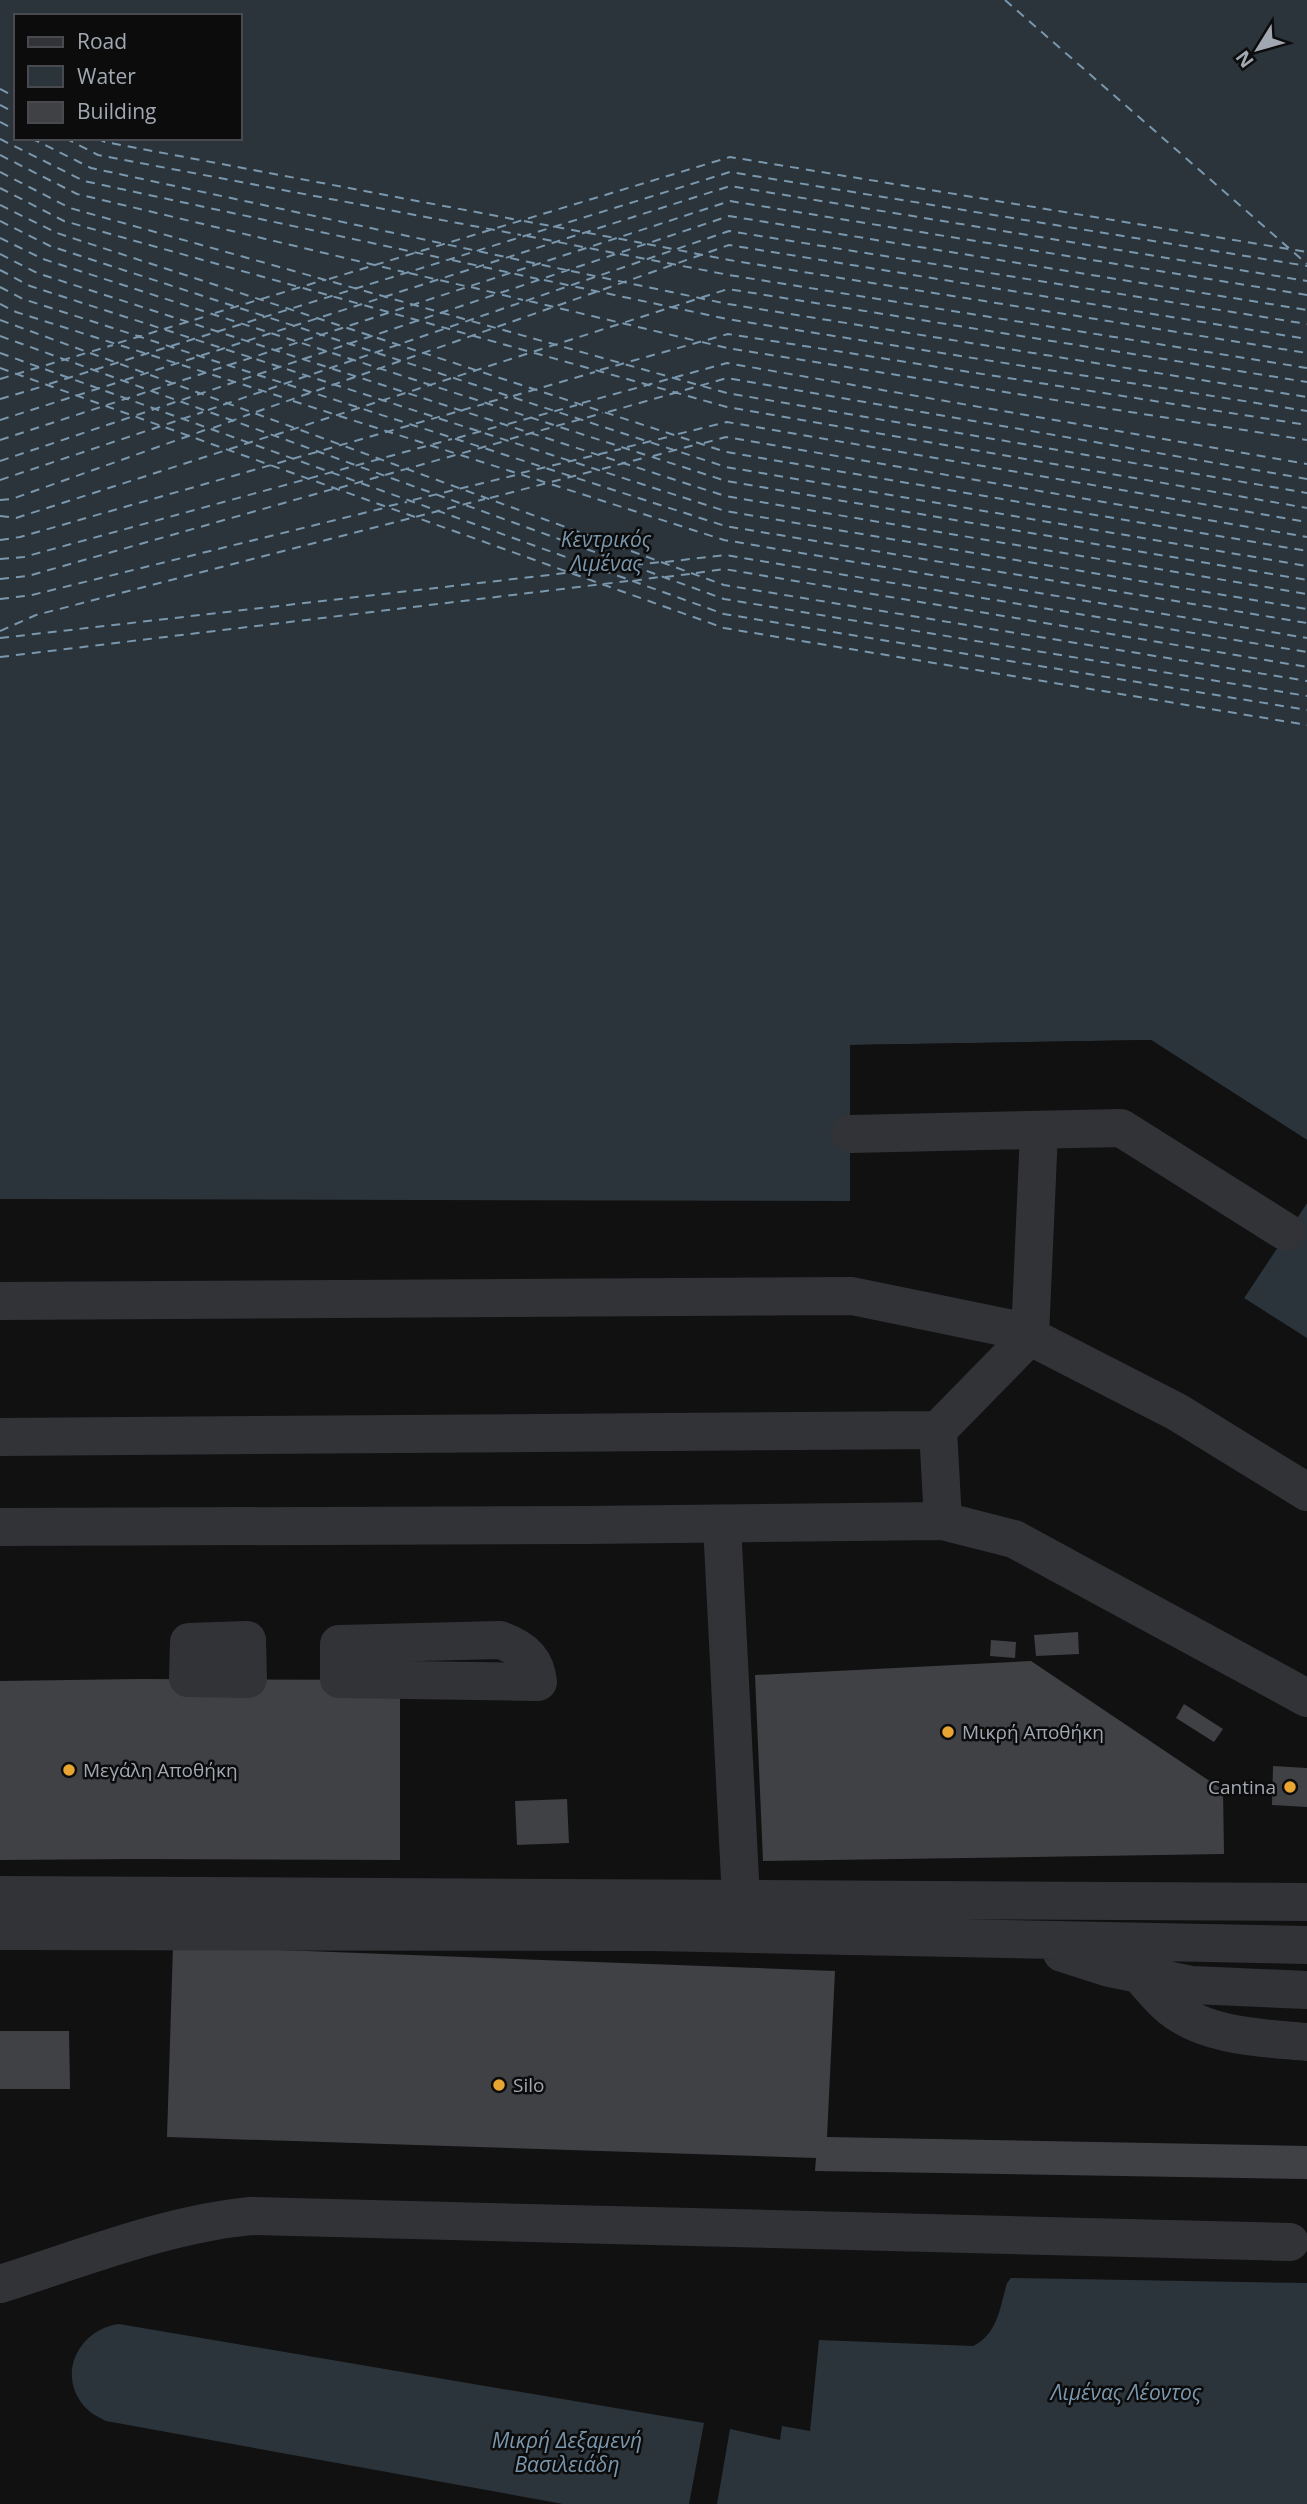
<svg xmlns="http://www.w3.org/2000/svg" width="1307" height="2504" font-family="'Open Sans',sans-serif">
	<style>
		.water { fill: #2b343a; fill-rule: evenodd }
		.pier { fill: #111112 }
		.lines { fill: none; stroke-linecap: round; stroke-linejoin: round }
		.ferry { stroke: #7a97ad; stroke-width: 2; stroke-dasharray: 9 7; stroke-linecap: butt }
		.building { fill: #404145 }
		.minor { stroke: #323337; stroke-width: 38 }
		.poi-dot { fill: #e9a531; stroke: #0c0c0d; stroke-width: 2.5 }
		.labels { text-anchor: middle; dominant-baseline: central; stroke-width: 5; stroke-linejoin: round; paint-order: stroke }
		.poi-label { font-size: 19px; fill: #a2a8b2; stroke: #0c0c0d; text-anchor: start }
		.water-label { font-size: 21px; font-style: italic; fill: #7a97ad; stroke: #0c0c0d }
	</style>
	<rect width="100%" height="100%" fill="#111112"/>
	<path class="water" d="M0,0h1307v1140l-156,-100 -301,5v156l-850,-2zM16,16h224v122h-224z
		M1307,1203v135l-63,-40z
		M1011,2278l296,5v221h-590l13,-75 50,11 2,-14 28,5 9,-91 154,6c25,-12 27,-39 34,-63z
		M119,2324l585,99 -15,81h-126l-457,-83c-8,-4 -16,-8 -22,-15 -28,-33 -4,-77 35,-82z"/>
	<path class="pier" d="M1151,1040l156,100v3l-157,-99 -297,4v154l-3,-1v-156z
		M1307,1199v4l-63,95 -4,-1 43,-67z"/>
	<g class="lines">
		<path class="ferry" d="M1005,0l302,264
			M0,89l16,8
			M0,105l16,8
			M0,122l16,8
			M31,138l60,30 475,102
			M65,138l33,17 423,80
			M97,138l8,4 413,78
			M0,139l84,42 362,78
			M0,155l77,39 327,78
			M0,172l70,36 657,185 580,100
			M0,188l64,33 663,186 580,101
			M0,205l57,28 669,219 581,99
			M0,221l50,25 676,221 581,99
			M524,221l118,22
			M527,236l87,17
			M0,238l43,21 683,222 581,99
			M647,244l82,16 578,93
			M0,254l37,19 688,223 582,98
			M620,254l109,21 578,93
			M452,260l86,19
			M0,270l30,16 695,225 582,98
			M571,271l157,33 579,93
			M409,273l56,13
			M329,279l401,-122 577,95
			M544,280l183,39 580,92
			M0,287l23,12 702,227 582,97
			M471,287l52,13
			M529,301l168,40
			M0,304l16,8 272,87
			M215,313l109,-33
			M0,320l724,265 583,96
			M0,336l724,263 583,97
			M702,342l25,6 580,92
			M118,343l92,-28
			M0,353l724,261 583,96
			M0,368l724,260 583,97
			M600,370l128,-36 579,91
			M0,379l113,-34
			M125,380l605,-194 577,95
			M49,384l681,-212 577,94
			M513,396l82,-24
			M0,399l44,-13
			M293,401l431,139 583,98
			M489,402l19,-5
			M582,403l145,-40 580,101
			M208,410l521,-179 578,93
			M256,412l473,-167 578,94
			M608,412l119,-34 580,101
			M0,420l119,-38
			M508,424l69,-19
			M213,428l37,-14
			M678,434l49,-12 580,100
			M275,435l453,-146 579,93
			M457,438l46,-13
			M510,439l93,-26
			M0,440l730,-239 577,94
			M704,443l22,-6 581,100
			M627,447l45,-11
			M653,456l45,-12
			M0,461l729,-245 578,94
			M602,469l45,-12
			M521,473l100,-24
			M0,480l203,-68
			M339,488l166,-47
			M490,498l107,-28
			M0,500l12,-1 196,-70
			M413,500l103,-25
			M389,506l18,-4
			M0,516l16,2 254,-82
			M0,540l20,-3 464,-133
			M0,559l24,-2 428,-118
			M665,562l60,-7 582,97
			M634,565l26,-3
			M603,569l25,-3
			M571,573l26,-3
			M696,573l28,-4 583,98
			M665,577l25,-3
			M0,579l28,-3 305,-87
			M633,581l26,-4
			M0,599l32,-4 352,-87
			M0,631l36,-16 449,-116
			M0,638l566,-65
			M0,657l628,-76"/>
	</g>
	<path class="building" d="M1078,1632l1,22 -43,2 -2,-21z
		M991,1640l25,2 -1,16 -25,-2z
		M1031,1661l192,129 1,64 -461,7 -8,-186z
		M138,1679l262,1v180l-263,-1 -137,1v-179z
		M1184,1704l39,25 -9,13 -38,-24z
		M1273,1766l34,2v39l-35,-2z
		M567,1799l2,44 -52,2 -2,-44z
		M173,1946l662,25 -8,166 480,9v33l-492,-8 1,-13 -649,-21z
		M0,2031h69l1,58h-70z"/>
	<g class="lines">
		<path class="minor" d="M850,1134l271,-6 165,104
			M0,1301l852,-5 165,34 160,82 130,80
			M938,1430l92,-94 9,-204
			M0,1437l938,-7 5,91
			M722,1524l19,375
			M0,1527l585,-2 358,-4 71,18 293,159
			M247,1640l1,39 -60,-1 1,-36z
			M500,1640c21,7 36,19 38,42l-199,-3v-35z
			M0,1895l1307,7
			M0,1931l652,1 655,13
			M1062,1953l47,15 83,17 115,5
			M1140,1975c10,11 19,23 30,32 36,30 93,31 137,35
			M0,2284c81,-25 166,-60 251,-68l1039,26"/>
	</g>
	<g class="poi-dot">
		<circle cx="948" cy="1732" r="7"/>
		<circle cx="69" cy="1770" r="7"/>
		<circle cx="1290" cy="1787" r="7"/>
		<circle cx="499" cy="2085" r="7"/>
	</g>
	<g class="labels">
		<g class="poi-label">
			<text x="962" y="1732">Μικρή Αποθήκη</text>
			<text x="83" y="1770">Μεγάλη Αποθήκη</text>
			<text x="1276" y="1787" text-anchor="end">Cantina</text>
			<text x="513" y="2085">Silo</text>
		</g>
		<g class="water-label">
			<text x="606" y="539">Κεντρικός<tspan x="606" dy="24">Λιμένας</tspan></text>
			<text x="1126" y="2392">Λιμένας Λέοντος</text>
			<text x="567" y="2440">Μικρή Δεξαμενή<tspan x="567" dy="24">Βασιλειάδη</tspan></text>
		</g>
	</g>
	<rect x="14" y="14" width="228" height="126" fill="#0c0c0d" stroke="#484a4f" stroke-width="2"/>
	<rect x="28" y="37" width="35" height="10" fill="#323337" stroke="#484a4f" stroke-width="2"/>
	<text x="77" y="49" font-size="21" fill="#a2a8b2">Road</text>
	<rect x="28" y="66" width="35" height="21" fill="#2b343a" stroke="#484a4f" stroke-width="2"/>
	<text x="77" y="84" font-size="21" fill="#a2a8b2">Water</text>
	<rect x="28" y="102" width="35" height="21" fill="#404145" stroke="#484a4f" stroke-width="2"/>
	<text x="77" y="119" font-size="21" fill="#a2a8b2">Building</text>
	<g transform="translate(1258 49) rotate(233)" stroke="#0c0c0d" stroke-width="5" paint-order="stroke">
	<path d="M0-5L12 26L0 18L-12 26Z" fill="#a2a8b2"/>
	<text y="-10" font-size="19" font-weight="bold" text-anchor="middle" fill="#a2a8b2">N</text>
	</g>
</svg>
